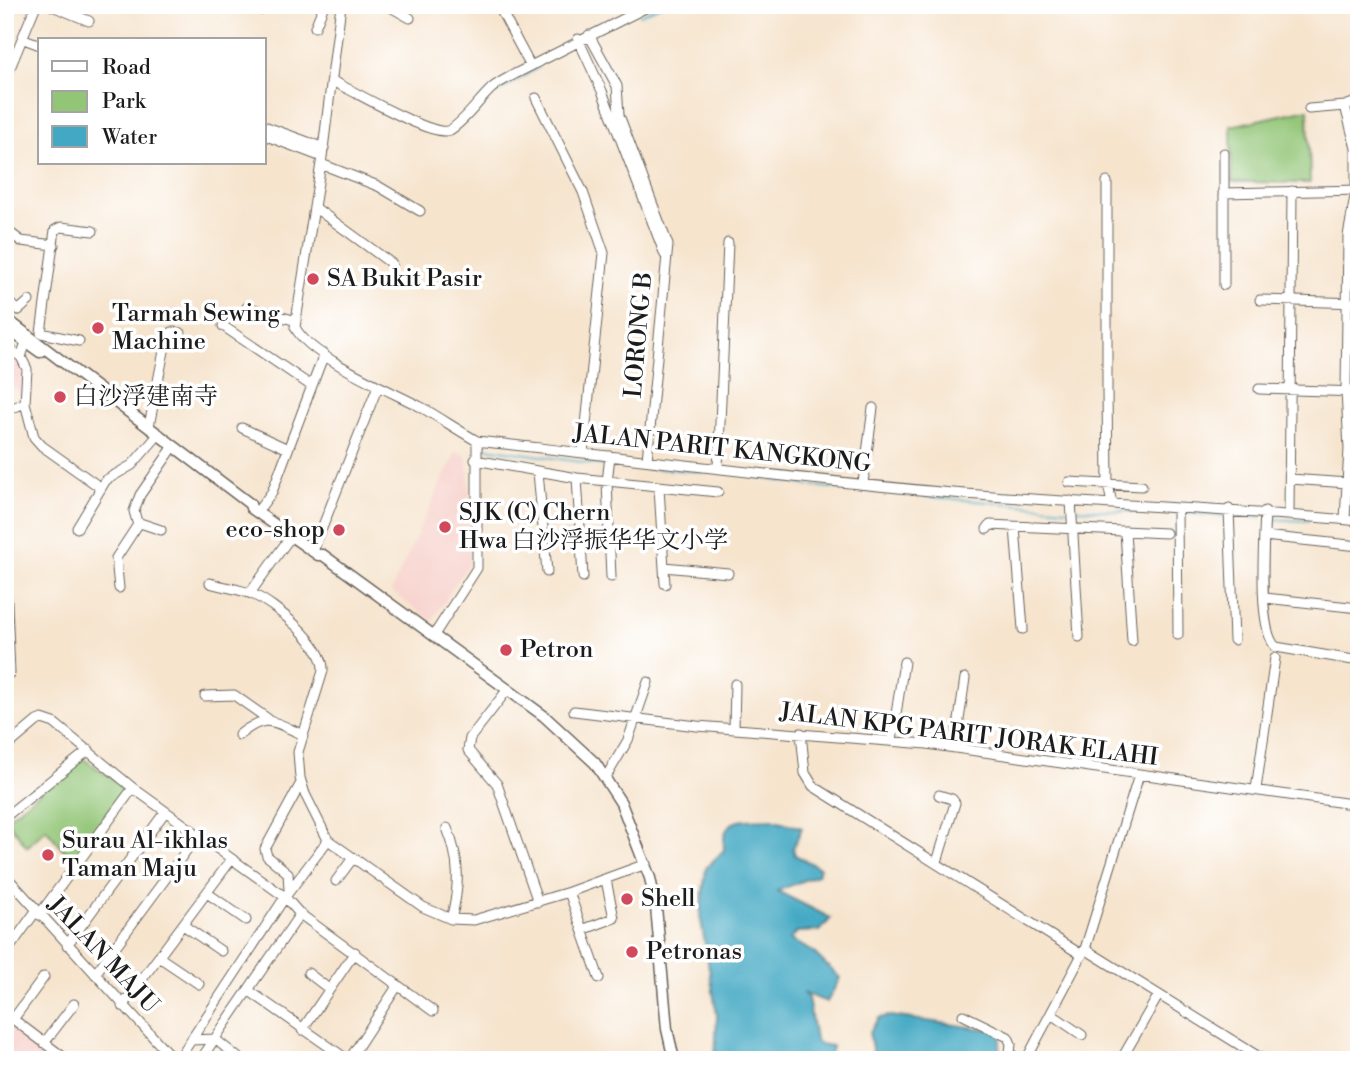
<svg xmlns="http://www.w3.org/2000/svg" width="1364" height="1065" font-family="'Libre Bodoni','Noto Serif SC',serif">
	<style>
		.built { fill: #f7d0ca }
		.green { fill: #92c576; stroke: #577049; stroke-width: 2 }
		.water { fill: #43a8c3; stroke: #306270; stroke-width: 2 }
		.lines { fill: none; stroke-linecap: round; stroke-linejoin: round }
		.stream { stroke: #43a8c3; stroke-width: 2 }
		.minor-casing { stroke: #68625a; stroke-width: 11 }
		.major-casing { stroke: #68625a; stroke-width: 13 }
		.minor { stroke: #fff; stroke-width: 9 }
		.major { stroke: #fff; stroke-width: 10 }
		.poi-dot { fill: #d1495b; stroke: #fff; stroke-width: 2.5 }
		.labels { text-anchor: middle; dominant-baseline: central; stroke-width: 7; stroke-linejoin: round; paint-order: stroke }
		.poi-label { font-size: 24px; fill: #1c1c1c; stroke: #fff; text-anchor: start }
		.street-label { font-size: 24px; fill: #1c1c1c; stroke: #fff }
	</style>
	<rect width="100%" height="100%" fill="#fff"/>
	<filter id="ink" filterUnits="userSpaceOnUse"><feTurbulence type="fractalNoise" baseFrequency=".0143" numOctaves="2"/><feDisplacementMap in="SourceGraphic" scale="14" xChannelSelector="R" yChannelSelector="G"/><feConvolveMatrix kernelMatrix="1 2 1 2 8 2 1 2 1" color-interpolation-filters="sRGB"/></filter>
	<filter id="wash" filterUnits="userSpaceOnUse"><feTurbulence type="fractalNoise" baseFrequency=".00686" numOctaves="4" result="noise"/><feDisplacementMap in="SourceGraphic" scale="28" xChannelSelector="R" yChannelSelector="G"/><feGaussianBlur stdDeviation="1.57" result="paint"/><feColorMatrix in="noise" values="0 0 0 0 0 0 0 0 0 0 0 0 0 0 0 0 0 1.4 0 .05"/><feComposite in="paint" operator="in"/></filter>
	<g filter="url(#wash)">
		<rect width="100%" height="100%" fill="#f6e4cd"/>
		<path class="built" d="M5,343l8,6 11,20 -1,27 -18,-14z
			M456,451l10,5 4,36 -1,71 -37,58 -41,-30z
			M5,1017l55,43h-55z"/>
		<path class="green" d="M1308,109l2,74 -78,-1 -1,-56z
			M82,758l40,27 2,8 -51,68 -27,-32 -19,18 -21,-28z"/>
		<path class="water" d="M772,819l30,9 -9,20 2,7 25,13 -3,7 -40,16 54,27 -11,13 -23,1 -7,8 22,11 28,27 -13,24 -24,-9 5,5 7,42 4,4 13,2 -3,14h-114l2,-45 -17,-100 6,-47 18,-18c-3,-36 20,-29 48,-31z
			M890,1016l102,14 9,6 -3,24h-124l-5,-28 10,-14z"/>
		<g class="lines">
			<path class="stream" d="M640,15l22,-10
				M497,93l42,-26
				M481,447l126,19
				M612,466l93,6
				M755,477l56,9 255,23
				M1076,509l99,4
				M1180,513l47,3
				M1233,516l29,2
				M1268,519l40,2"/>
		</g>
	</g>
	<g filter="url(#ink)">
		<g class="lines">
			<defs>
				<path id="minor" d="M50,5l39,16
					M341,5l-19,152 -27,170c14,30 96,64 126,80 19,11 37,23 56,34 154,17 309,37 464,51 139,12 279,16 418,29
					M387,5l23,13
					M498,5l32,60
					M262,10l1,-5
					M315,27l9,-22
					M589,35l28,51 2,29 49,130 -21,215
					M24,39l16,6
					M578,39l24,52 63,164
					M5,80l31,-75
					M332,81c21,9 102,58 118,49 16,-10 28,-29 42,-42 7,-6 16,-10 23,-14l136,-69
					M536,98l47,94 21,61 -21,200
					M1345,106l11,42v43l-8,45 -2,155 3,58 -4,70
					M1309,109l36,-3 14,-5
					M264,126l60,22
					M264,135l58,22
					M5,155l5,3
					M321,164l57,22 42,25
					M1107,182v207l1,95 4,20
					M1223,193l136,-3
					M314,207l78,57
					M5,229l16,12 33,4
					M1348,236l11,-2
					M1224,285v-132
					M1260,300l99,3
					M5,301l14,9 10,-9
					M247,307l46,13
					M223,326l87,59
					M79,341l-38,-8 14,-103 6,-3 32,4
					M5,346l16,11
					M1259,389l100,3
					M25,403l9,34 8,9 59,42
					M5,411l20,-8 2,-34 -6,-12 5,-15
					M149,426l18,-90 5,-4 9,1
					M242,428l46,21
					M610,456l-3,26 4,95
					M475,460l102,18 141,14
					M718,468l10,-225
					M538,472l9,100
					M577,478l6,99
					M1290,479l58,4
					M1069,482l73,4
					M863,483l10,-75
					M659,488l6,96
					M1071,501l8,136
					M1177,508l1,127
					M1229,509l5,131
					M1265,511c-1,27 -8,120 11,136l83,14
					M257,512l15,-20 52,-138
					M1289,513l3,-322
					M1015,527l8,102
					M77,528l29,-48 26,-15 27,-31
					M987,529l3,-4 176,8
					M161,530l-24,-8 -3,-11 6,-16 34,-49
					M1125,531l7,110
					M1264,536l95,10
					M313,551l65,-165
					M5,556l5,117 -5,3
					M664,567l64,6
					M210,583c13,4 29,6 42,11 23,10 73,51 71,77l-25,81 2,26 5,16 23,46 95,67 28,12 23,1 95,-28 77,-28
					M119,588l-3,-30 23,-35
					M250,593l41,-57
					M1265,598l94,10
					M434,635l43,-67v-127
					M508,689l-38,49 -2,12 29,34 41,118
					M205,696l29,-1 34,24
					M574,711l123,15 230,18 432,61
					M734,729l1,-45
					M801,733l4,40 8,13 269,169
					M239,735c27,-22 33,-14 62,-1
					M892,740l12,-78
					M5,748l32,-27 5,-2 12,4 79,65 152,109 15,17 133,97
					M955,748l10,-70
					M606,777l22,-37 20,-58
					M1256,789l19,-131
					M1352,804l7,-31
					M5,817l84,-67
					M447,828c13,32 13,58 4,91
					M937,862l18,-59 -3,-4 -13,-4
					M5,875l169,185
					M336,881l17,-23
					M289,890l-1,-17 -21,-17 -2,-7 36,-66
					M569,892l30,86
					M207,893l39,27
					M39,915l94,-127
					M183,925l38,26
					M582,930l32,-12 -8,-38
					M67,945l98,-133
					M1085,949l179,111
					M5,954l31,-43
					M159,957l40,27
					M308,973l21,16
					M95,974l102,-138
					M248,990l100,70
					M122,1006l109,-146
					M5,1013l62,47
					M1051,1014l31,21
					M963,1015l45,22 3,7 -2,16
					M14,1018l30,-41
					M302,1030l53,-78
					M192,1040l23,-1 26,21
					M45,1042l29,-38
					M201,1059l99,-145
					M178,1060l107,-163 43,-57
					M349,1060l49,-75
					M1026,1060l59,-111 54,-174
					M1121,1060l37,-64"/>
				<path id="major" d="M5,318l245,186 1,4 67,47h5l221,161 51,47 26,40 29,75 6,29 11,122 7,31
					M5,327l35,25"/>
			</defs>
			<use href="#minor" class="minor-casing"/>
			<use href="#major" class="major-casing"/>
			<use href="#minor" class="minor"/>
			<use href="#major" class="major"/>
		</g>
	</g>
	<g class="poi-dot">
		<circle cx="313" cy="279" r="7"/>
		<circle cx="98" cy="328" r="7"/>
		<circle cx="60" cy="397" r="7"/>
		<circle cx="445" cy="527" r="7"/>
		<circle cx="339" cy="530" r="7"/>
		<circle cx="506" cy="650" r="7"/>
		<circle cx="48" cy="855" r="7"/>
		<circle cx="627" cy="899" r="7"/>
		<circle cx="632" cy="952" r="7"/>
	</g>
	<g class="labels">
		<g class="poi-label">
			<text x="327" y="279">SA Bukit Pasir</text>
			<text x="112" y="314">Tarmah Sewing<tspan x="112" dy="28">Machine</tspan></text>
			<text x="74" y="397">白沙浮建南寺</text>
			<text x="459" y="513">SJK (C) Chern<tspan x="459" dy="28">Hwa 白沙浮振华华文小学</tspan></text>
			<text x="325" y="530" text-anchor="end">eco-shop</text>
			<text x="520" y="650">Petron</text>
			<text x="62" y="841">Surau Al-ikhlas<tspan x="62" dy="28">Taman Maju</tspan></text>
			<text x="641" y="899">Shell</text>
			<text x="646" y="952">Petronas</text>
		</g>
		<g class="street-label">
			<text transform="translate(639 335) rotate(-85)">LORONG B</text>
			<text transform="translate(722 449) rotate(6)">JALAN PARIT KANGKONG</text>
			<text transform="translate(969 735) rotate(7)">JALAN KPG PARIT JORAK ELAHI</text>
			<text transform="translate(103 955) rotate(47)">JALAN MAJU</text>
		</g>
	</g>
	<rect width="1364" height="1065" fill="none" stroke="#fff" stroke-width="28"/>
	<rect x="38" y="38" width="228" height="126" fill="#ffffff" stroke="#a4a4a4" stroke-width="2"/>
	<rect x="52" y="61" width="35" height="10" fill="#ffffff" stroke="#a4a4a4" stroke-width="2"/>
	<text x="102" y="74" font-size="21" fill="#1c1c1c">Road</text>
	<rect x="52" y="91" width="35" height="21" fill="#92c576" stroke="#a4a4a4" stroke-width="2"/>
	<text x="102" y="108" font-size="21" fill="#1c1c1c">Park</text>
	<rect x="52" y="126" width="35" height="21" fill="#43a8c3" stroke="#a4a4a4" stroke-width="2"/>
	<text x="102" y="144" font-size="21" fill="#1c1c1c">Water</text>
</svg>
